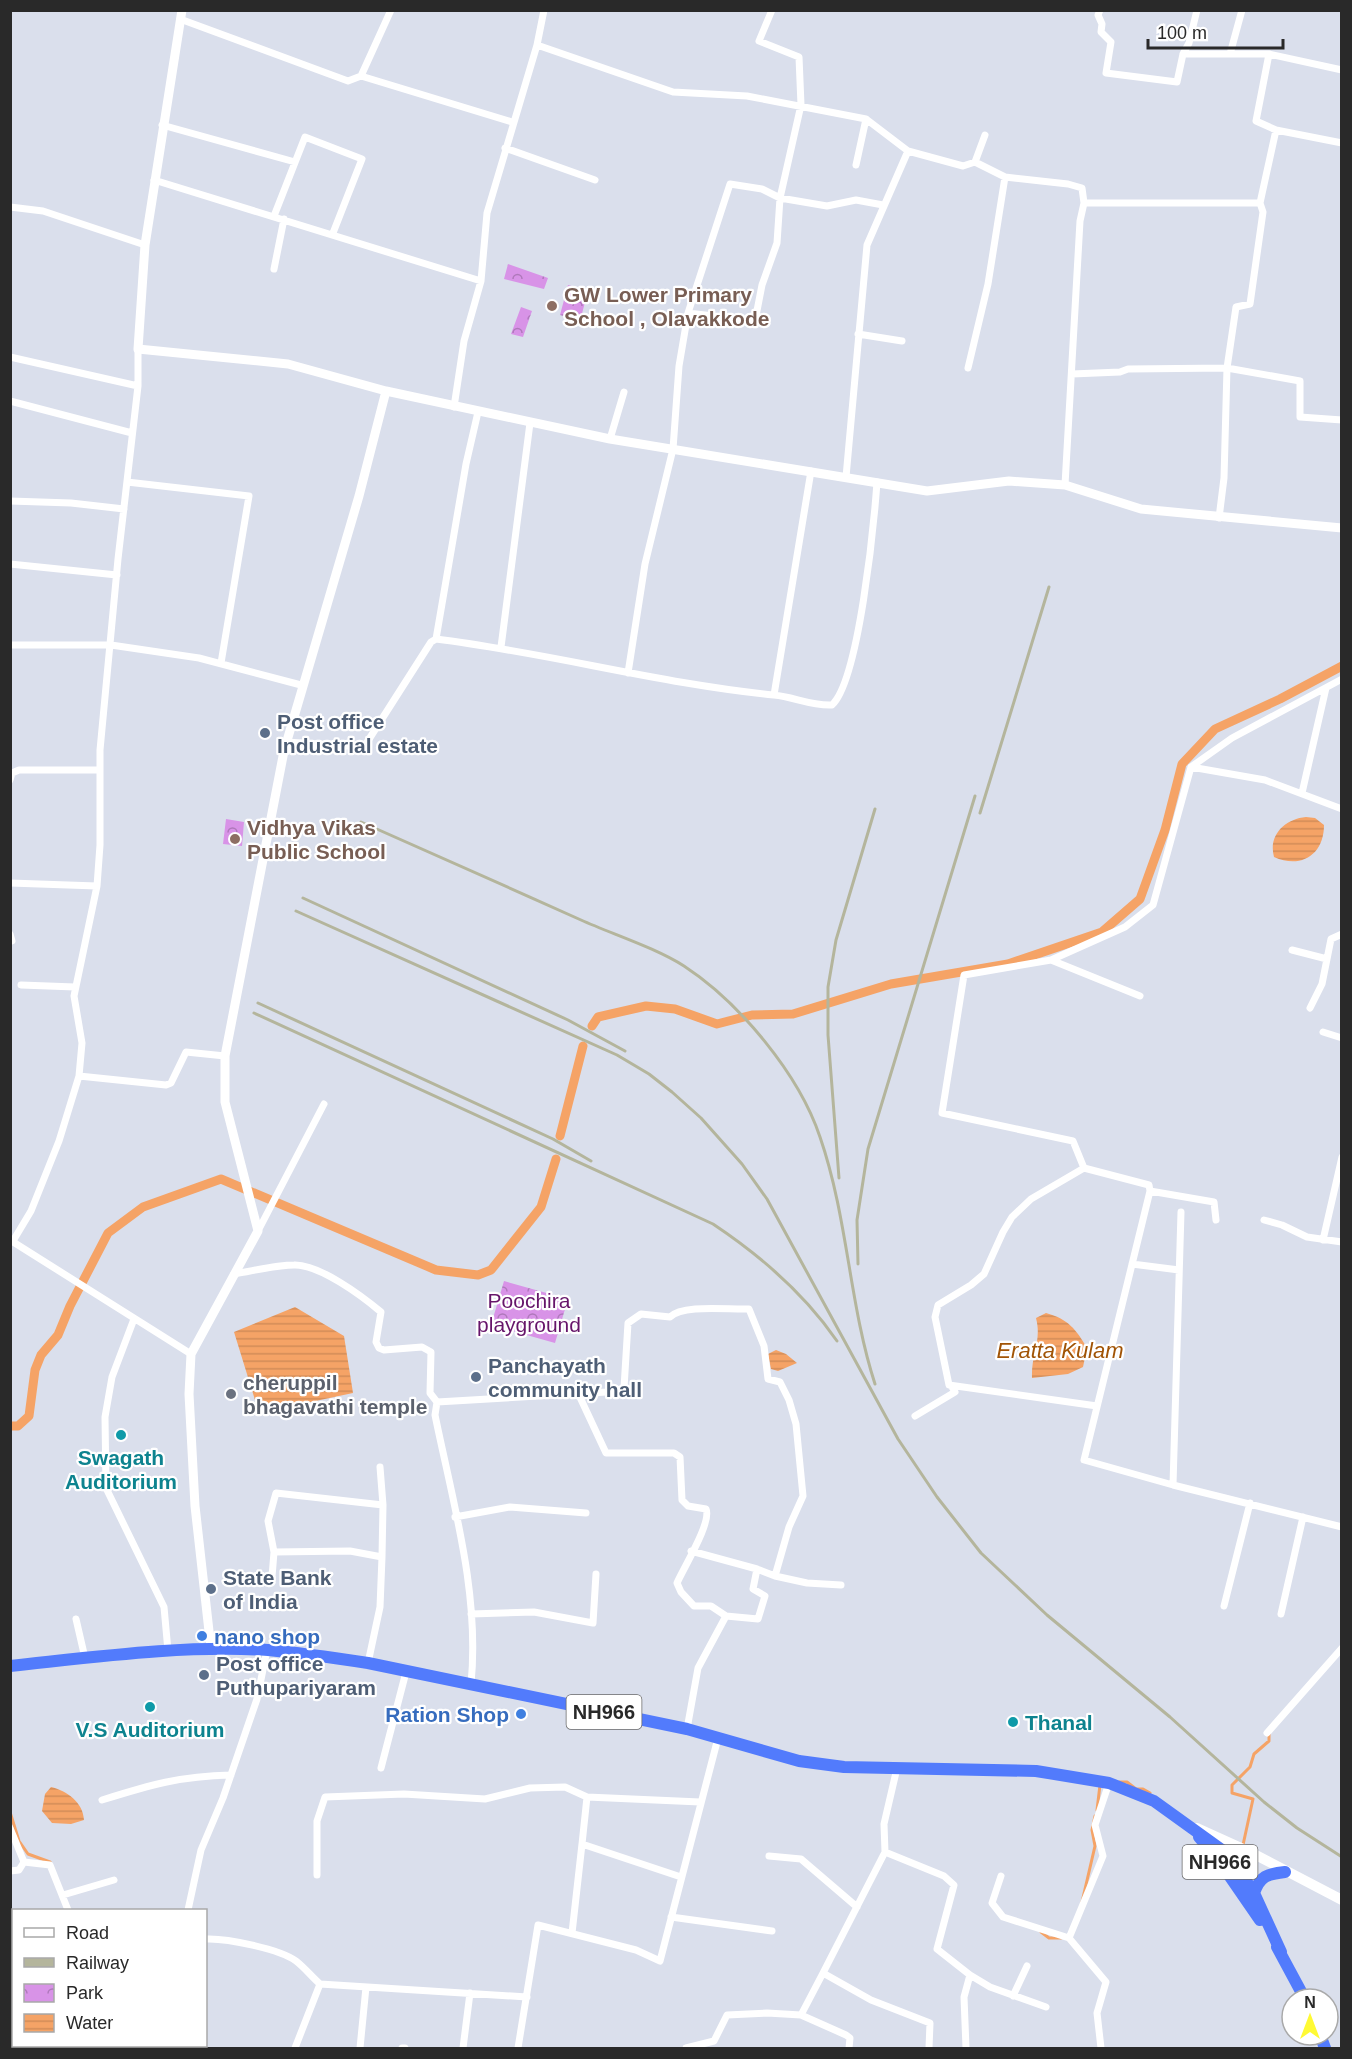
<svg xmlns="http://www.w3.org/2000/svg" width="1352" height="2059" font-family="Helvetica,sans-serif">
	<style>
		.park { fill: url(#park-crowns) }
		.water { fill: url(#water-rules) }
		.lines { fill: none; stroke-linecap: round; stroke-linejoin: round }
		.stream { stroke: #f5a366; stroke-width: 3 }
		.canal { stroke: #f5a366; stroke-width: 9 }
		.minor { stroke: #fff; stroke-width: 7 }
		.tertiary { stroke: #fff; stroke-width: 9 }
		.secondary { stroke: #fff; stroke-width: 10 }
		.trunk { stroke: #527bfc; stroke-width: 12 }
		.rail { stroke: #b4b59c; stroke-width: 3 }
		.education-dot { fill: #8d6e63; stroke: #fff; stroke-width: 2 }
		.service-dot { fill: #5c6f8a; stroke: #fff; stroke-width: 2 }
		.worship-dot { fill: #6b7280; stroke: #fff; stroke-width: 2 }
		.culture-dot { fill: #0f9aa8; stroke: #fff; stroke-width: 2 }
		.shop-dot { fill: #3f7fe0; stroke: #fff; stroke-width: 2 }
		.labels { text-anchor: middle; dominant-baseline: central; stroke-width: 4.5; stroke-linejoin: round; paint-order: stroke }
		.shield { fill: #fff; stroke: #696969; stroke-width: 1.5 }
		.shield-label { font-size: 20px; font-weight: bold; fill: #292929 }
		.education-label { font-size: 21px; font-weight: bold; fill: #785e54; stroke: #fff; text-anchor: start }
		.service-label { font-size: 21px; font-weight: bold; fill: #4e5e75; stroke: #fff; text-anchor: start }
		.park-label { font-size: 21px; fill: #66156a; stroke: #fff }
		.worship-label { font-size: 21px; font-weight: bold; fill: #5b616d; stroke: #fff; text-anchor: start }
		.culture-label { font-size: 21px; font-weight: bold; fill: #0d838f; stroke: #fff }
		.shop-label { font-size: 21px; font-weight: bold; fill: #366cbe; stroke: #fff; text-anchor: start }
		.water-label { font-size: 22px; font-style: italic; fill: #a15406; stroke: #fff }
	</style>
	<defs>
		<pattern id="park-crowns" width="20" height="18" patternUnits="userSpaceOnUse" patternTransform="scale(1.5)"><rect width="20" height="18" fill="#d893e7"/><path d="M2 6a3 3 0 1 1 6 0M12 15a3 3 0 1 1 6 0" fill="none" stroke="#af78bb"/></pattern>
		<pattern id="water-rules" width="6" height="5" patternUnits="userSpaceOnUse" patternTransform="scale(1.5)"><rect width="6" height="5" fill="#f5a366"/><path d="M0 2.5h6" fill="none" stroke="#d28c58"/></pattern>
	</defs>
	<rect width="100%" height="100%" fill="#dadfec"/>
	<path class="park" d="M508,264l40,14 -4,11 -40,-10z
		M568,285l20,6 -8,30 -20,-6z
		M521,307l11,4 -9,26 -12,-3z
		M226,819l18,3 -2,24 -19,-2z
		M504,1281l64,18 -13,44 -64,-18z"/>
	<path class="water" d="M1306,817l9,1 9,7c0,30 -23,44 -50,32 -6,-22 11,-38 32,-40z
		M295,1307l49,29 9,57 -94,20 -25,-81z
		M1046,1313c22,6 30,16 41,35l-4,19 -15,7 -36,4c-1,-24 10,-37 4,-60z
		M776,1350l10,4 11,9 -19,8 -7,-2 -3,-15z
		M51,1787c16,4 32,15 33,33l-13,4 -19,-1 -10,-12 3,-17z"/>
	<g class="lines">
		<path class="stream" d="M1119,1782h8l9,7h7l7,4
			M1097,1810l3,-25
			M10,1812l9,29 9,13 22,8
			M1243,1845l10,-46 -21,-6v-8l18,-18 4,-13 15,-13v-7
			M1082,1902l13,-56 -3,-16 3,-14
			M1041,1932l8,6h12"/>
		<path class="canal" d="M592,1026l6,-9 48,-11 29,3 42,15 35,-9 41,-1 98,-30 117,-20 94,-32 38,-33 25,-69 17,-66 33,-35 65,-30 62,-33
			M560,1136l23,-90
			M10,1426h8l11,-10 6,-46 6,-15 17,-20 12,-29 38,-73 35,-26 78,-28 215,91 42,5 13,-5 50,-63 15,-48"/>
		<path class="minor" d="M1100,10l-2,5 4,9 -1,8 10,10 -5,31 71,9 6,-28h86l-13,67 20,9 66,13
			M180,19l168,62 13,-5 30,-66
			M537,45l7,-35
			M1183,54l6,-11 8,-33
			M1230,54l12,-44
			M1269,54l73,16
			M361,76l151,46
			M162,125l133,37
			M505,148l90,32
			M975,162l30,15 63,7 14,4 2,15 -4,18 -15,264
			M856,165l10,-46
			M154,180l327,101 6,-68 50,-168 136,47 74,4 119,23 42,32
			M1084,203h176
			M10,207l33,4 102,34
			M274,216l31,-79 57,22 -29,74
			M274,269l10,-50
			M688,313l42,-129 32,5 18,9 47,8 29,-6 27,5
			M858,334l44,7
			M10,357l128,29
			M968,368l20,-84 17,-107
			M1072,374l48,-2 8,-3 99,-1 73,13v36l42,3
			M10,401l122,32
			M454,407l10,-66 17,-60
			M610,439l14,-47
			M846,477l21,-232 41,-94 55,15 12,-4 10,-27
			M127,482l122,14 -28,167
			M10,501l61,2 53,6
			M1219,518l5,-40 3,-110 9,-61 14,-3 13,-92 -3,-9 16,-73
			M10,564l107,11
			M436,639l30,-175 12,-52
			M10,645h101l88,13 102,27
			M501,647l29,-224
			M628,673l17,-109 28,-115 6,-83 9,-53 67,8 7,-36 15,-42 3,-45 21,-93 -2,-48 -40,-16 13,-31
			M774,695l37,-224
			M286,742l78,5 67,-105 5,-3c114,14 225,45 338,56 20,2 37,11 58,10 27,-25 42,-181 45,-223
			M1191,767l74,13 77,29
			M10,780l2,-7 7,-3h81
			M1302,793l24,-105
			M10,883l87,3 3,-41v-95l18,-191 20,-173v-37
			M10,934l2,7
			M1292,950l35,9
			M1051,960l89,36
			M21,985l54,2
			M1310,1008l12,-24 9,-45 11,-5
			M1323,1032l19,6
			M79,1076l87,9 5,-2 15,-31 39,4
			M1084,1168l-11,-27 -131,-28 22,-138 87,-15 74,-33 28,-22 38,-138 41,-29 110,-59
			M1150,1191l64,11 2,18
			M1181,1212l-8,273 169,42
			M1264,1220l18,5 25,12 35,5
			M258,1231l66,-127
			M10,1240l181,114
			M1323,1240l19,-83
			M13,1241l18,-30 28,-70 20,-65 3,-33 -8,-47 23,-110
			M1132,1264l47,6
			M234,1274c19,-3 41,-9 60,-9 25,-1 68,31 87,47l-5,30 3,6 5,2 38,-3 9,5 -1,41 7,9 -2,13c18,88 45,179 36,269
			M134,1319l-22,58 -7,40 1,71 58,119 4,44
			M578,1393l28,60h68l6,4 2,43 6,6 18,3c6,13 -22,58 -29,74l4,9 13,14h17l15,10
			M437,1402l170,-10 17,-4 4,-65 13,-9 29,3c13,-13 59,-7 79,-8l15,37 4,33 12,3 9,18 7,24 7,72 -14,31 -14,49 -18,-7 -4,20 12,7 -7,23 -32,-3 -28,52 -11,61
			M1097,1406l-148,-21 -14,-68 3,-12 33,-20 13,-11 19,-42 9,-15 19,-18 53,-31 65,17 1,6 -66,269 89,25
			M915,1416l40,-24 -3,-5
			M380,1467l3,38
			M455,1517l55,-10 76,6
			M691,1551l66,18
			M775,1576l32,7 34,2
			M272,1577l2,-25
			M1224,1606l26,-103
			M471,1614l63,-2 59,11 3,-49
			M1281,1614l22,-97
			M76,1619l9,39
			M368,1663l12,-56 2,-50 -32,-6 -76,1 -6,-31 8,-28 107,12 -1,52
			M1267,1733l75,-85
			M381,1768l25,-96
			M897,1768l-13,56 1,28 59,24 10,9 -17,64 33,26 -6,22 2,51
			M102,1800c48,-15 78,-24 129,-25
			M10,1828l14,34 26,3 18,45
			M582,1844l5,-47
			M885,1852l-62,121 48,27 59,23 -1,25
			M769,1856l32,3 56,48
			M10,1871l9,-1 5,-8
			M317,1875v-54l8,-24 79,-3 81,5 45,-11 35,-1 22,10 113,5
			M1001,1876l-9,27 11,14 66,21
			M63,1895l51,-15
			M188,1910l13,-60 22,-52 34,-99 10,-49
			M671,1917l101,14
			M572,1933l10,-89 99,33
			M206,1939c20,-1 74,10 90,22 9,7 16,16 24,23
			M970,1975l20,12 56,20
			M10,1992l4,7
			M1013,1996l14,-30
			M801,2015l45,20 4,3 -1,10
			M116,2046l3,2
			M174,2047l6,1
			M84,2048l12,-2
			M295,2048l25,-64 207,13
			M360,2048l6,-61
			M402,2048h3
			M463,2048l7,-55
			M518,2048l20,-123 98,25 24,11 58,-223
			M686,2048l28,-7 13,-26 40,-2 34,2 22,-42
			M1101,2048l-4,-35 9,-31 -37,-44 34,-82 -8,-31 14,-42"/>
		<path class="tertiary" d="M182,10l-37,235 -7,104 150,15 98,27 -27,105 -75,255 -59,305v46l33,129 -67,123 -2,40 6,112 16,143
			M386,391l224,48 317,52 82,-10 56,4 76,24 201,19"/>
		<path class="secondary" d="M1197,1828l53,24 92,48"/>
		<path class="trunk" d="M10,1666c86,-9 172,-21 258,-16 33,3 67,8 100,13l319,66 112,32 45,6 192,4 73,12 45,18 75,54 25,38 27,59
			M1199,1837l21,25 40,58
			M1254,1893c6,-17 13,-19 31,-21
			M1277,1947l28,52
			M1320,2035l5,13"/>
		<path class="rail" d="M980,813l69,-226
			M361,822c74,33 147,65 220,98 31,14 75,28 103,46 55,36 115,108 136,171 28,81 29,167 55,247
			M303,898l265,122 57,31
			M296,911l321,144 32,19 23,18 29,26 41,46 25,35 131,240 39,58 44,56 66,62 123,102 94,85 33,26 45,29
			M258,1003l295,136 38,22
			M254,1013l459,211c48,32 91,69 124,117
			M839,1178l-11,-143v-48l8,-47 39,-131
			M858,1264l-1,-44 11,-71 107,-353"/>
	</g>
	<g class="education-dot">
		<circle cx="552" cy="306" r="6"/>
		<circle cx="235" cy="839" r="6"/>
	</g>
	<g class="service-dot">
		<circle cx="265" cy="733" r="6"/>
		<circle cx="476" cy="1377" r="6"/>
		<circle cx="211" cy="1589" r="6"/>
		<circle cx="204" cy="1675" r="6"/>
	</g>
	<circle class="worship-dot" cx="231" cy="1394" r="6"/>
	<g class="culture-dot">
		<circle cx="121" cy="1435" r="6"/>
		<circle cx="150" cy="1707" r="6"/>
		<circle cx="1013" cy="1722" r="6"/>
	</g>
	<g class="shop-dot">
		<circle cx="202" cy="1636" r="6"/>
		<circle cx="521" cy="1714" r="6"/>
	</g>
	<g class="labels">
		<g class="shield">
			<rect x="566.5" y="1695" width="75" height="34" rx="4.5"/>
			<rect x="1182.5" y="1845" width="75" height="34" rx="4.5"/>
		</g>
		<g class="shield-label">
			<text x="604" y="1712">NH966</text>
			<text x="1220" y="1862">NH966</text>
		</g>
		<g class="education-label">
			<text x="564" y="294">GW Lower Primary<tspan x="564" dy="24">School , Olavakkode</tspan></text>
			<text x="247" y="827">Vidhya Vikas<tspan x="247" dy="24">Public School</tspan></text>
		</g>
		<g class="service-label">
			<text x="277" y="721">Post office<tspan x="277" dy="24">Industrial estate</tspan></text>
			<text x="488" y="1365">Panchayath<tspan x="488" dy="24">community hall</tspan></text>
			<text x="223" y="1577">State Bank<tspan x="223" dy="24">of India</tspan></text>
			<text x="216" y="1663">Post office<tspan x="216" dy="24">Puthupariyaram</tspan></text>
		</g>
		<g class="park-label">
			<text x="529" y="1300">Poochira<tspan x="529" dy="24">playground</tspan></text>
		</g>
		<g class="worship-label">
			<text x="243" y="1382">cheruppil<tspan x="243" dy="24">bhagavathi temple</tspan></text>
		</g>
		<g class="culture-label">
			<text x="121" y="1457">Swagath<tspan x="121" dy="24">Auditorium</tspan></text>
			<text x="1025" y="1722" text-anchor="start">Thanal</text>
			<text x="150" y="1729">V.S Auditorium</text>
		</g>
		<g class="shop-label">
			<text x="214" y="1636">nano shop</text>
			<text x="509" y="1714" text-anchor="end">Ration Shop</text>
		</g>
		<g class="water-label">
			<text x="1060" y="1350">Eratta Kulam</text>
		</g>
	</g>
	<rect width="1352" height="2059" fill="none" stroke="#292929" stroke-width="24"/>
	<rect x="12" y="1909" width="195" height="138" fill="#ffffff" stroke="#a9a9a9" stroke-width="1.5"/>
	<rect x="24" y="1928" width="30" height="9" fill="#ffffff" stroke="#a9a9a9" stroke-width="1.5"/>
	<text x="66" y="1939" font-size="18" fill="#292929">Road</text>
	<rect x="24" y="1958" width="30" height="9" fill="#b4b59c" stroke="#a9a9a9" stroke-width="1.5"/>
	<text x="66" y="1969" font-size="18" fill="#292929">Railway</text>
	<rect x="24" y="1984" width="30" height="18" fill="url(#park-crowns)" stroke="#a9a9a9" stroke-width="1.5"/>
	<text x="66" y="1999" font-size="18" fill="#292929">Park</text>
	<rect x="24" y="2014" width="30" height="18" fill="url(#water-rules)" stroke="#a9a9a9" stroke-width="1.5"/>
	<text x="66" y="2029" font-size="18" fill="#292929">Water</text>
	<g transform="translate(1310 2017)"><circle r="28" fill="#ffffff" stroke="#a9a9a9" stroke-width="1.5"/>
	<path d="M0-4.5L10 22L0 15L-10 22Z" fill="#fffa34"/>
	<text y="-9" font-size="16" font-weight="bold" text-anchor="middle" fill="#292929">N</text>
	</g>
	<path d="M1148 39v9h135v-9" fill="none" stroke="#292929" stroke-width="3"/>
	<text x="1157" y="39" font-size="18" fill="#292929" stroke="#ffffff" stroke-width="4.5" paint-order="stroke">100 m</text>
</svg>
